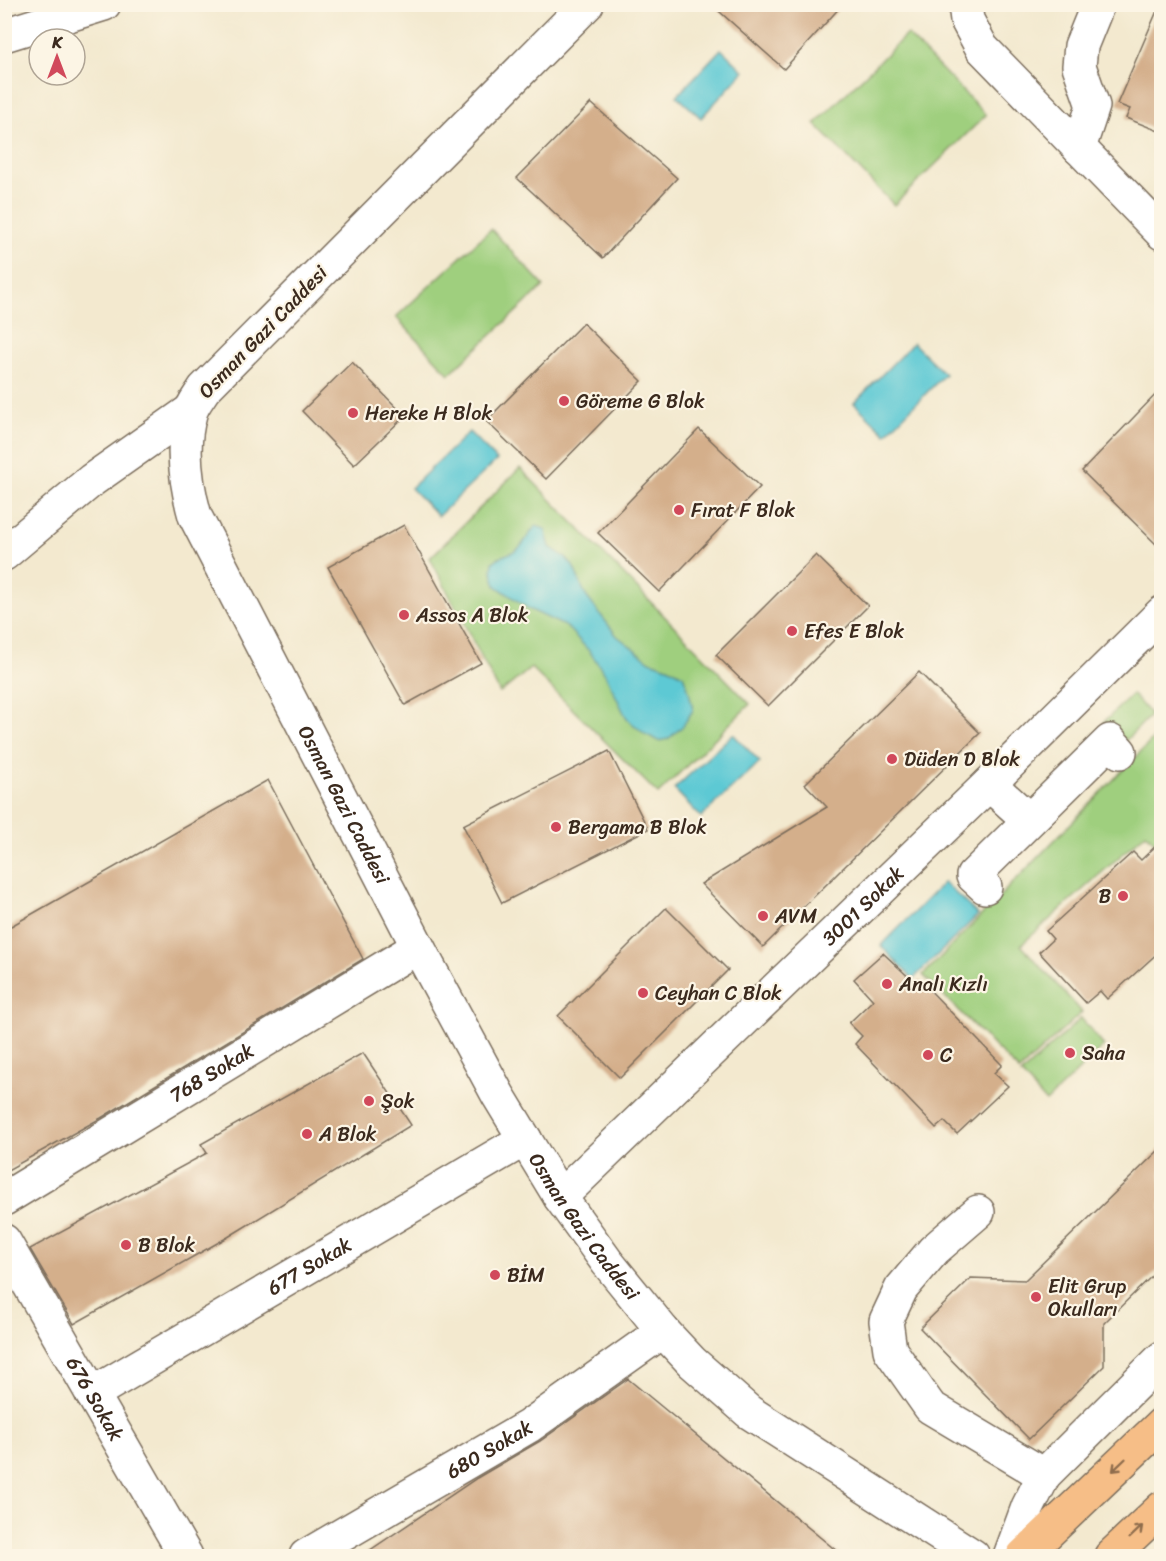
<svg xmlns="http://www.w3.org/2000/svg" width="1166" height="1561" font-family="Sriracha,sans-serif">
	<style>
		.green { fill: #9fcf7e; stroke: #6d7c4e; stroke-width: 1.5 }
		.water { fill: #5dc9d4; stroke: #4c7a79; stroke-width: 1.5 }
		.building { fill: #d4af8b }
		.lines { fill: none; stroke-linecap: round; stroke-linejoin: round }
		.minor-casing { stroke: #7b6d5c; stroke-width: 36 }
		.major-casing { stroke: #7b6d5c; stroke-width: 36 }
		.minor { stroke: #fff; stroke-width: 33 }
		.major { stroke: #f6be87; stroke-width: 33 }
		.oneway { stroke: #8f6d4d }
		.poi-dot { fill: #d1495b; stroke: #fcf5e5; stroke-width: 2 }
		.labels { text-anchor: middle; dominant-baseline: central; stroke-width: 4.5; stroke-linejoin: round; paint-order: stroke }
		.street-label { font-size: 20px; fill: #3b2a1e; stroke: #fcf5e5 }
		.poi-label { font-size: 20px; fill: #3b2a1e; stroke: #fcf5e5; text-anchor: start }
	</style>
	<rect width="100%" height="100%" fill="#fcf5e5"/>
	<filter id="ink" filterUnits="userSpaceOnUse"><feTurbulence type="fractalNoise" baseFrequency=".0167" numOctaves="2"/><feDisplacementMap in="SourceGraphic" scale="12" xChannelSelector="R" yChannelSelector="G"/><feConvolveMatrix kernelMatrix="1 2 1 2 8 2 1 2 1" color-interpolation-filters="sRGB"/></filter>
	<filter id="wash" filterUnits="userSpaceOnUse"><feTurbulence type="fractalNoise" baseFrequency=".008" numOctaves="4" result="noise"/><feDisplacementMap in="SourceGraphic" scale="24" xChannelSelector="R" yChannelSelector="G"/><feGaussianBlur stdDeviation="1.35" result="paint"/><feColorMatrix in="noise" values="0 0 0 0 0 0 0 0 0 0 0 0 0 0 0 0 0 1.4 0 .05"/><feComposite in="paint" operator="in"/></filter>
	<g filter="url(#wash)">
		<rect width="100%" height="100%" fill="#f3e9cf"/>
		<path class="green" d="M907,34l79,81 -92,90 -79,-81z
			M491,229l53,57 -95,88 -53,-57z
			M520,468l230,236 -92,90 -127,-126 -31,25 -70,-135z
			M1132,694l19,21 -26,26 -21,-19z
			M1160,732l1,117 -15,-16 -125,112 61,67 -63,59 -96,-96z
			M1081,1018l23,28 -58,56 -25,-28z"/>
		<path class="water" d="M721,49l23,22 -43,47 -24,-22z
			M913,343l32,31 -59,60 -32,-31z
			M469,432l28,28 -59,56 -27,-28z
			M536,526l9,3 5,18 15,10 8,9 13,30 31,40 33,25 18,6 15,8 6,16 4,19 -10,16 -15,13 -9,2 -14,-7 -18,-15 -22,-45 -15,-22 -23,-25 -36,-17 -35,-24 -4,-14 1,-10c8,-8 19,-7 27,-15 6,-6 10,-15 16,-21z
			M733,734l27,28 -59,55 -27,-28z
			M944,882l34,33 -65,64 -32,-33z"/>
		<g id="blocks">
			<path class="building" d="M711,4h132l-59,65z
				M1160,4h1v128l-35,-14 4,-9 -13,-5z
				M591,103l86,75 -74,80 -86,-80z
				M583,323l59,58 -96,98 -60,-58z
				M352,362l53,54 -51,49 -52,-54z
				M1161,389v160l-79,-78z
				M699,429l61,58 -101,105 -61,-59z
				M404,525l77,138 -76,42 -77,-138z
				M816,555l52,51 -100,100 -52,-51z
				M919,672l61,61 -217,214 -62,-63 126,-77 -22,-23z
				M609,751l39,78 -146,74 -39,-78z
				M268,780l95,179 -262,159 -97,54v-242z
				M1161,841v109l-54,49 -7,-8 -14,12 -47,-51 14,-13 -7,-8 87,-79 8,8z
				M666,908l62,62 -108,108 -62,-62z
				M883,953l33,31 4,-4 82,85 -8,8 14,13 -51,48 -13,-13 -8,7 -81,-84 7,-8 -13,-13 24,-23 -19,-21z
				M363,1053l48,72 -183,112 -154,87 -44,-75 177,-96 -6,-9z
				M1161,1148v119l-57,56v43l-75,73 -109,-111 51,-50 54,2z
				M628,1379l216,178h-484l117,-79 63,-37z"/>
		</g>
	</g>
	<g filter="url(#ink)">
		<use href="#blocks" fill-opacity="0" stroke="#7b6d5c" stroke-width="1.5"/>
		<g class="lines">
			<defs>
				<g id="minor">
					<path id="s1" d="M587,4l-383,385c-5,8 -12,16 -14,25 -9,32 -4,70 5,102l223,431 80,148 62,102 47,65 56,69 29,31 57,50 224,144"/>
					<path d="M965,4l2,16 15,28 180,185"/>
					<path d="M4,35l100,-31"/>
					<path d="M1079,148l14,-42 -14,-40 2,-20 17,-42"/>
					<path d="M4,554l88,-74 98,-69"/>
					<path d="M989,784l40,36"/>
					<path d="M985,887l-12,-11 137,-135 10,11"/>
					<path id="s2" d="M560,1197l429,-413 173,-171"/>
					<path id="s3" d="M4,1199l414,-252"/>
					<path d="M978,1212l-44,38 -33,39 -15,32 4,29 40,57 114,68"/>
					<path id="s4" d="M4,1241l182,315"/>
					<path id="s5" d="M92,1394l433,-255"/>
					<path id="s6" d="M306,1556l223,-130 134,-95"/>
					<path d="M1010,1556l18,-49 16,-32 118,-117"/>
				</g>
				<path id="major" d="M1023,1556l139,-132
					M1111,1556l51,-48"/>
			</defs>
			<use href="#minor" class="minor-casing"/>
			<use href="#major" class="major-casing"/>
			<use href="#minor" class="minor"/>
			<use href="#major" class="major"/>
		</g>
		<defs><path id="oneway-shaft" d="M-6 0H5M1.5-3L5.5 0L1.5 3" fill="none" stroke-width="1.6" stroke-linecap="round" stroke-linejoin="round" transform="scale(1.5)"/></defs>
		<g class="oneway">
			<use href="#oneway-shaft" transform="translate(1119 1465) rotate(136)"/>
			<use href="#oneway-shaft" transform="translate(1136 1532) rotate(-44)"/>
		</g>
	</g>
	<g class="poi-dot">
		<circle cx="564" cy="401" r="6"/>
		<circle cx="353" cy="413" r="6"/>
		<circle cx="679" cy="510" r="6"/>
		<circle cx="404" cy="615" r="6"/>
		<circle cx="792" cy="631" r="6"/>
		<circle cx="892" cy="759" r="6"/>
		<circle cx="556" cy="827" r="6"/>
		<circle cx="1123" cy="896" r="6"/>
		<circle cx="763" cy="916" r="6"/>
		<circle cx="887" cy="984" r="6"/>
		<circle cx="643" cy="993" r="6"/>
		<circle cx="1070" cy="1053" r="6"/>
		<circle cx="928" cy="1055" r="6"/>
		<circle cx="369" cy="1101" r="6"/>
		<circle cx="307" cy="1134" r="6"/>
		<circle cx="126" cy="1245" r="6"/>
		<circle cx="495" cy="1275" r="6"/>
		<circle cx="1036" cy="1297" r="6"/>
	</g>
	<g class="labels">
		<g class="street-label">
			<text transform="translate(263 332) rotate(-46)">Osman Gazi Caddesi</text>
			<text stroke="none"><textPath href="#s1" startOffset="1000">Osman Gazi Caddesi</textPath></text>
			<text stroke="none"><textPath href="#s2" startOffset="420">3001 Sokak</textPath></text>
			<text stroke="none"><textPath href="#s3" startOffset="243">768 Sokak</textPath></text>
			<text stroke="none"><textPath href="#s1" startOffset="1486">Osman Gazi Caddesi</textPath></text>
			<text stroke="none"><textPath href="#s5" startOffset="252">677 Sokak</textPath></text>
			<text stroke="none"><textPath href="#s4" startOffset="182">676 Sokak</textPath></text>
			<text stroke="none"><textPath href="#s6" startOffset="212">680 Sokak</textPath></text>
		</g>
		<g class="poi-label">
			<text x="576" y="401">Göreme G Blok</text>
			<text x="365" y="413">Hereke H Blok</text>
			<text x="691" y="510">Fırat F Blok</text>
			<text x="416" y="615">Assos A Blok</text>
			<text x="804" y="631">Efes E Blok</text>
			<text x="904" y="759">Düden D Blok</text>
			<text x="568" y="827">Bergama B Blok</text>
			<text x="1111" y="896" text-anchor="end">B</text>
			<text x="775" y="916">AVM</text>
			<text x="899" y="984">Analı Kızlı</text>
			<text x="655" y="993">Ceyhan C Blok</text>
			<text x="1082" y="1053">Saha</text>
			<text x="940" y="1055">C</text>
			<text x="381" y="1101">Şok</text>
			<text x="319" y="1134">A Blok</text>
			<text x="138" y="1245">B Blok</text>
			<text x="507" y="1275">BİM</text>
			<text x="1048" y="1286">Elit Grup<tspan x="1048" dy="23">Okulları</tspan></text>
		</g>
	</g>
	<rect width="1166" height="1561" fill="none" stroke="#fcf5e5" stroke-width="24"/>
	<g transform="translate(57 57)"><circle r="28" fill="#fcf5e5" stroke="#afa495" stroke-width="1.5"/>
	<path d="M0-4.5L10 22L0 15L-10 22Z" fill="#d1495b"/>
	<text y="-9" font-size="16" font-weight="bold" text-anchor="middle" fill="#3b2a1e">K</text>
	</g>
</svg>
